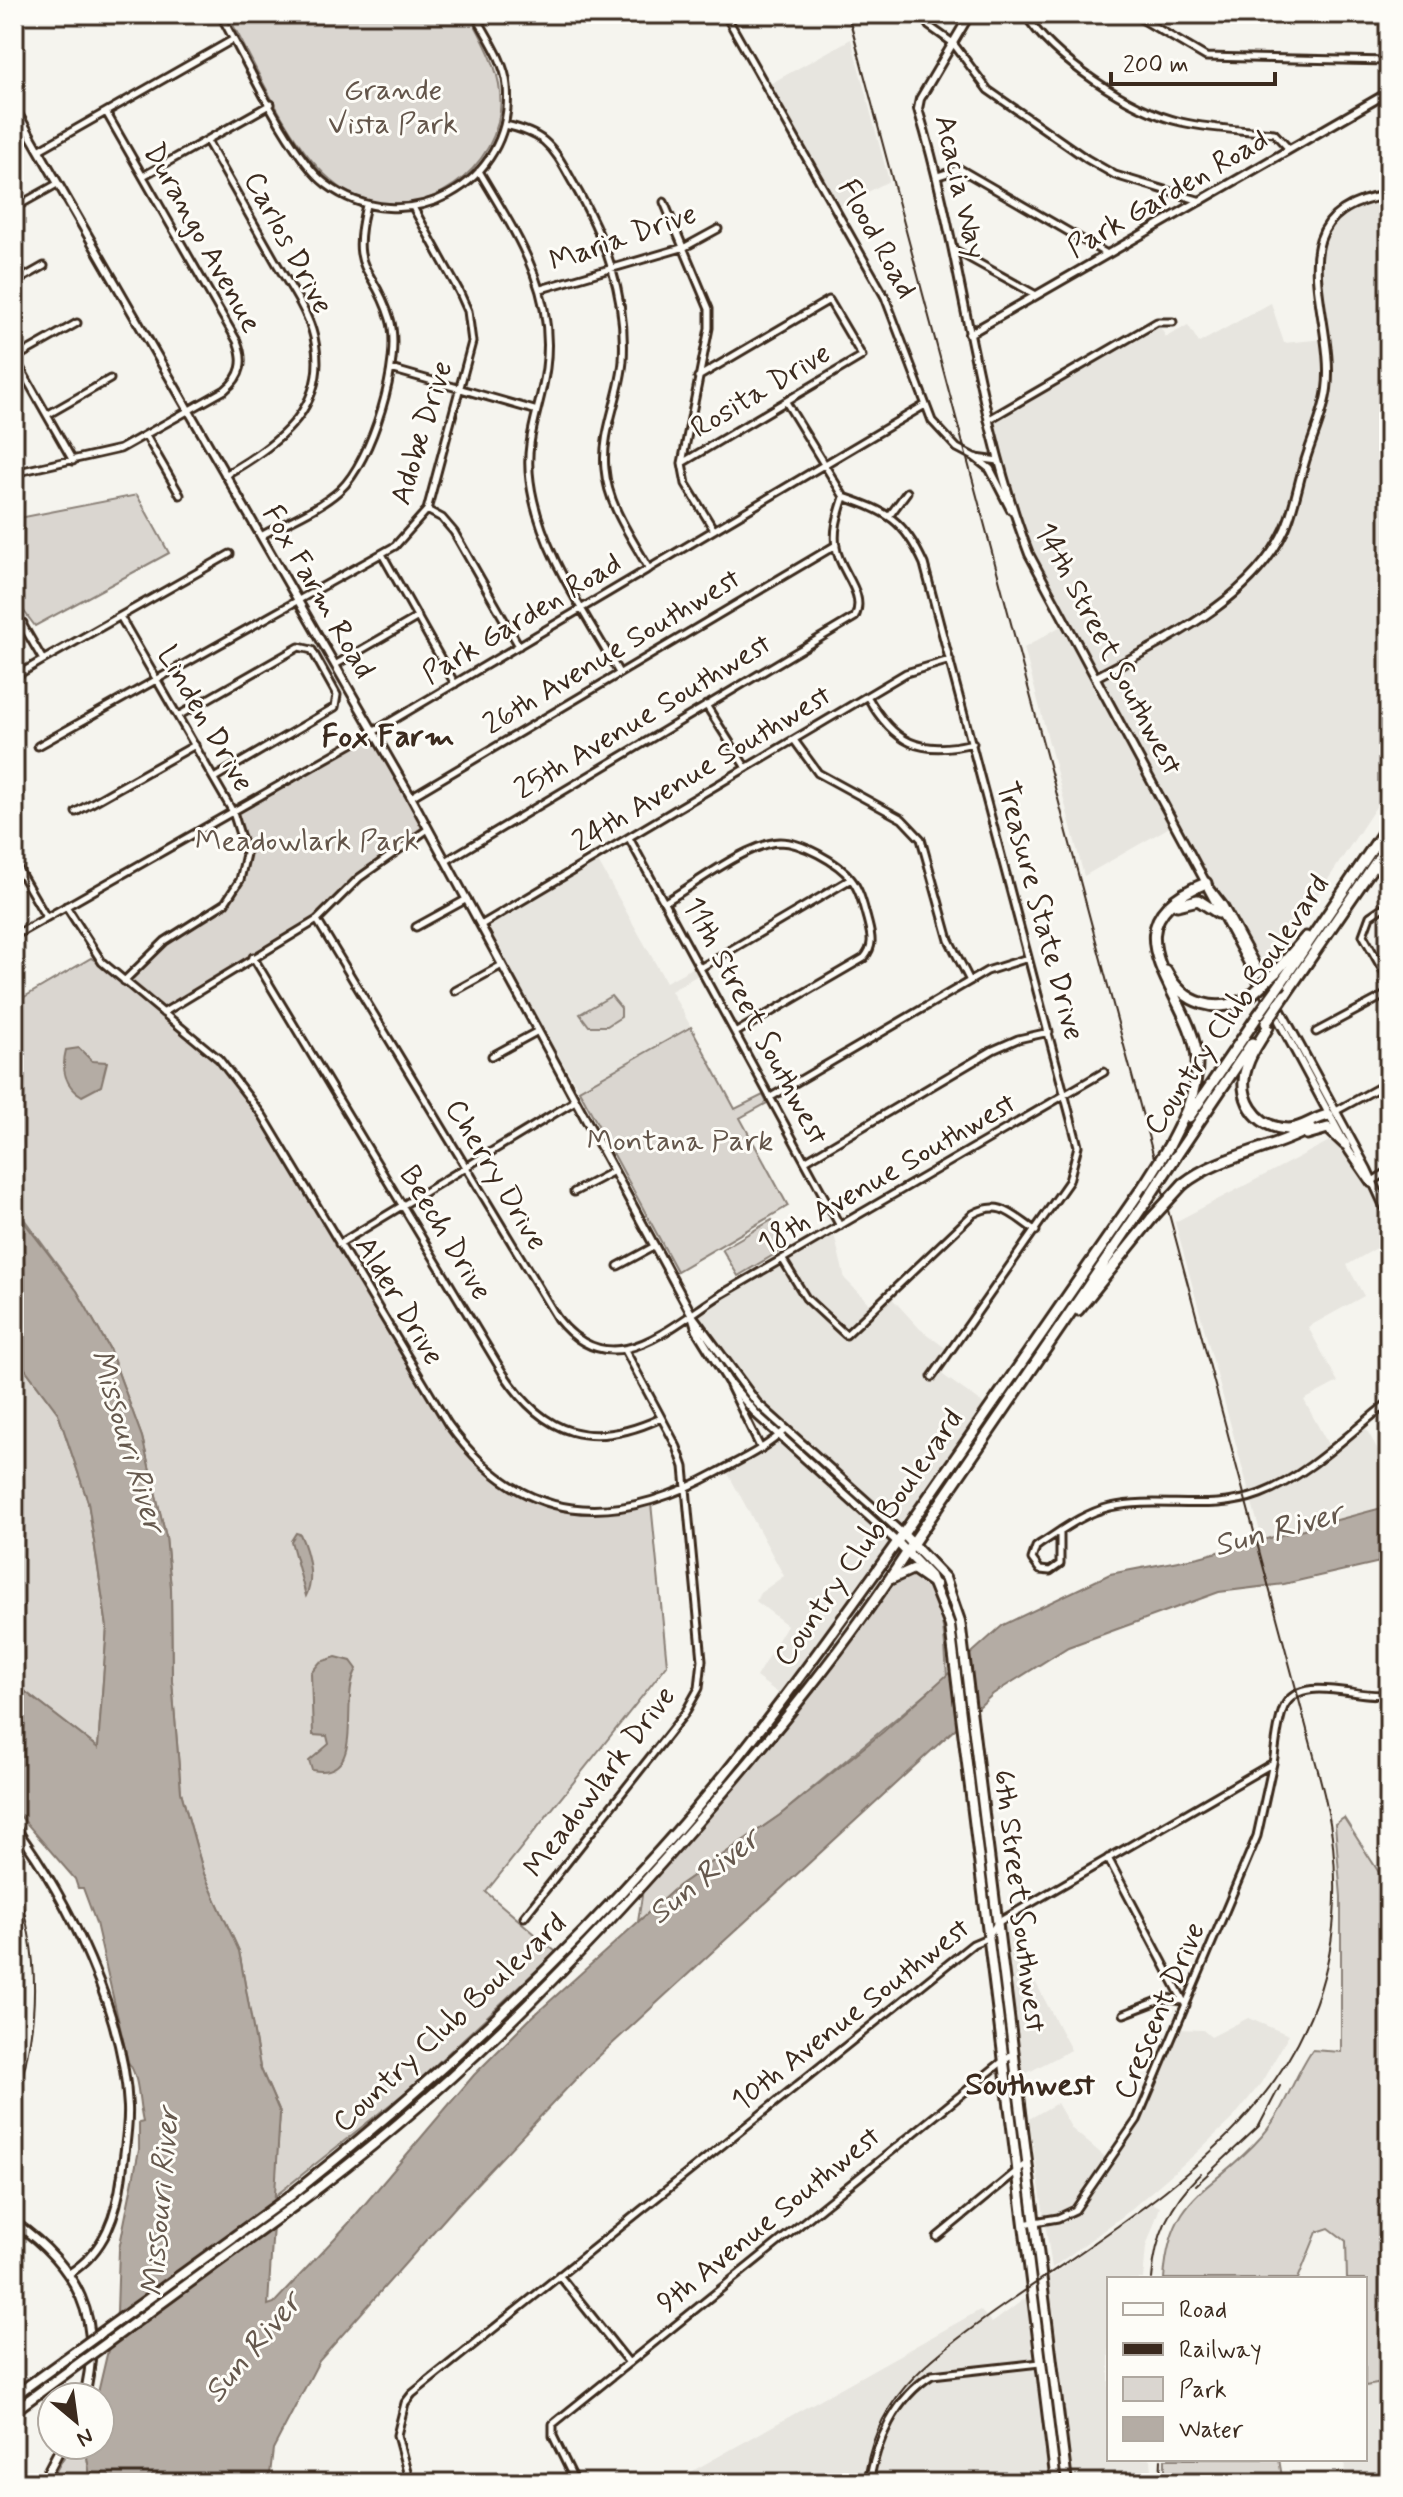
<svg xmlns="http://www.w3.org/2000/svg" width="1403" height="2497" font-family="Mynerve,sans-serif">
	<style>
		.built { fill: #e7e5df }
		.green { fill: #dad6d0; stroke: #8a8077; stroke-width: 2 }
		.water { fill: #b4aca4; stroke: #84786e; stroke-width: 2 }
		.lines { fill: none; stroke-linecap: round; stroke-linejoin: round }
		.minor-casing { stroke: #3b2a1e; stroke-width: 11 }
		.tertiary-casing { stroke: #3b2a1e; stroke-width: 12 }
		.secondary-casing { stroke: #3b2a1e; stroke-width: 13 }
		.primary-casing { stroke: #3b2a1e; stroke-width: 14 }
		.trunk-casing { stroke: #3b2a1e; stroke-width: 14 }
		.motorway-casing { stroke: #3b2a1e; stroke-width: 15 }
		.minor { stroke: #fdfcf7; stroke-width: 5 }
		.tertiary { stroke: #fdfcf7; stroke-width: 6 }
		.secondary { stroke: #fdfcf7; stroke-width: 7 }
		.primary { stroke: #fdfcf7; stroke-width: 8 }
		.trunk { stroke: #fdfcf7; stroke-width: 8 }
		.motorway { stroke: #fdfcf7; stroke-width: 9 }
		.rail { stroke: #3b2a1e; stroke-width: 2 }
		.trunk-bridge-casing { stroke: #3b2a1e; stroke-width: 14; stroke-linecap: butt }
		.motorway-bridge-casing { stroke: #3b2a1e; stroke-width: 15; stroke-linecap: butt }
		.trunk-bridge { stroke: #fdfcf7; stroke-width: 8 }
		.motorway-bridge { stroke: #fdfcf7; stroke-width: 9 }
		.labels { text-anchor: middle; dominant-baseline: central; stroke-width: 6; stroke-linejoin: round; paint-order: stroke }
		.park-label { font-size: 30px; fill: #63554a; stroke: #fdfcf7 }
		.street-label { font-size: 30px; fill: #3b2a1e; stroke: #fdfcf7 }
		.neighbourhood-label { font-size: 32px; font-weight: bold; fill: #3b2a1e; stroke: #fdfcf7 }
		.water-label { font-size: 32px; font-style: italic; fill: #65584d; stroke: #fdfcf7 }
	</style>
	<rect width="100%" height="100%" fill="#f5f4ee"/>
	<filter id="ink" filterUnits="userSpaceOnUse"><feTurbulence type="fractalNoise" baseFrequency=".0125" numOctaves="2"/><feDisplacementMap in="SourceGraphic" scale="16" xChannelSelector="R" yChannelSelector="G"/><feConvolveMatrix kernelMatrix="1 2 1 2 8 2 1 2 1" color-interpolation-filters="sRGB"/></filter>
	<g filter="url(#ink)">
		<path class="built" d="M851,39l38,142 -48,25 -73,-121z
			M1389,195v592l-126,191 -88,-154 -91,52 -60,-228 42,-25 -37,-69 -41,-133 169,-99 9,15 22,-12 11,18 72,-40 13,40 40,-4 -10,-71 7,-30 21,-27z
			M596,858l70,124 28,-15 4,8 -27,16 20,36 -112,63 -98,-165z
			M1339,1136l50,81v24l-42,24 17,31 -56,31 30,55 -34,18 26,48 33,-25 26,47v36l-127,33 -87,-317z
			M833,1230l12,49 29,29 14,-14 32,35 32,24 -10,16 1,6 42,30 -87,124 -141,-126 -65,-88z
			M779,1436l118,106 -112,156 -29,-21 31,-52 -31,-24 4,-8 24,-17 -59,-108z
			M1003,1920l68,130 -46,24 -11,-22 -17,-129z
			M1248,2018l41,17 -28,48 -27,34 -40,38 -71,61 -71,52 -23,-149 28,-16 15,26 38,32 27,-41 40,-91 26,1 8,7z
			M1152,2203l8,4 -14,40 -3,32h-34v180h42l2,24h-86l-25,-201z
			M1031,2294l24,189h-384l309,-173 12,13z
			M1389,2382v101h-45l1,-24h20v-73z"/>
		<path class="green" d="M252,14h217c16,30 35,61 31,97 -8,70 -94,120 -156,79 -49,-31 -83,-114 -111,-165z
			M137,495l32,58 -134,73 -21,-28v-79z
			M373,732l55,97 -69,49 -29,32 -166,102 55,47 29,33 200,332 53,57 51,24 51,5 48,-7 16,162 -181,227 70,60 -144,135 -138,110 6,-84 -20,-46 -21,-116 -35,-77 -23,-82 -9,-111 -1,-93 -5,-51 -24,-100 -33,-89 -32,-57 -53,-72 -10,-33v-183l77,-45 34,22c13,-13 25,-28 40,-39 53,-42 103,-44 68,-129z
			M611,996l10,12v9l-14,9h-18l-9,-12z
			M691,1027l44,82 28,-14 4,8 -27,15 48,88 -111,65 -98,-181z
			M772,1220l15,27 -49,29 -16,-27z
			M14,1354l44,59 30,89 19,125 -9,121 -84,-65z
			M908,1572c39,14 36,69 39,104l-167,139 -102,71 -40,36 5,-33c67,-77 132,-154 196,-234 17,-20 49,-73 69,-83z
			M1344,1818l45,70v494l-24,4v-107h-18l-1,-38 -17,-13 -12,4 -19,47h-134c6,-88 49,-87 98,-143 23,-26 31,-58 50,-86l29,2v-155l-6,-73z
			M71,2445h19l-4,5 5,33h-42z
			M1165,2459h114l4,24h-118z"/>
		<path class="water" d="M79,1048l13,13 15,1 -6,24 -19,10c-17,-10 -21,-27 -16,-46z
			M14,1209l63,82 32,57 33,89 24,100 5,51 1,93 9,111 23,82 35,77 21,116 20,46 -12,192 6,-2 74,-79 126,-149 55,-55 149,-134 102,-71 103,-83 120,-107 107,-51 89,-17 190,-51v54l-105,24 -65,8 -151,55 -75,47 -407,374 -129,137 -138,156 -46,88 -4,34h-178l-5,-33 4,-5h10v-48h-3l20,-85 2,-63 20,-99v-27l4,-1c-5,-20 -3,-45 -15,-60l-32,-139 -13,-35h-5l-3,-9 -61,-70v-126l84,65 9,-121 -19,-125 -30,-89 -44,-59v-45l7,2 -7,-7z
			M296,1533l4,1c8,18 15,45 6,62l-15,-55z
			M336,1657l15,4 6,8c-19,30 11,112 -45,101l-3,-9 20,-17 -2,-8 -14,-1 -2,-62 9,-11z"/>
		<g class="lines">
			<defs>
				<path id="minor" d="M220,14c23,41 72,145 106,170 78,59 190,1 181,-98 -2,-25 -21,-51 -32,-72
					M725,14l160,283 47,124 25,27 19,10 23,3
					M922,14l7,12 24,17 35,47 99,69 28,16 86,26
					M1025,14c28,45 105,96 156,108 30,7 62,8 93,11l15,16
					M1133,14l73,43 183,4
					M505,125c14,3 28,7 39,16 13,11 20,26 28,40 33,56 55,114 51,180 -3,36 -22,72 -18,108 3,37 27,69 44,100
					M207,141c22,39 45,79 67,118 13,23 30,46 38,71 22,73 -32,114 -87,145
					M39,150l195,-111
					M479,171c37,63 77,120 67,197 -5,40 -22,70 -16,113 9,69 56,133 89,192
					M143,176l128,-72
					M938,176l22,-7 147,85
					M664,202l45,107v19l-27,135 4,21 28,46
					M14,208l43,-24
					M953,249l83,46
					M14,283l30,-17
					M541,289l144,-42 33,-18
					M14,357l59,104
					M15,358l62,-35
					M391,369l143,41
					M786,402l58,95c44,15 60,23 80,67l154,582 -9,35 -137,196
					M47,415l63,-36
					M988,420l169,-98h16
					M146,436l34,59
					M682,463l180,-107 -33,-56 -131,77
					M14,473l106,-24 105,-59c17,-14 20,-29 12,-49l-131,-229
					M427,510l15,8 12,14 65,114
					M890,515l17,-23
					M261,536c25,-14 57,-26 79,-46 31,-28 63,-130 50,-171 -17,-56 -41,-43 -24,-114
					M382,554l73,130
					M14,610l29,50 187,-106
					M121,618l112,194 13,42 -6,26 -15,23 -60,38 -41,40
					M14,628l9,-5
					M335,665l83,-48
					M14,677l29,-17
					M867,696c27,48 53,60 106,47
					M706,705l40,63
					M178,716l121,-69 13,3 25,45 -2,12 -121,71
					M794,740l24,33 84,46 19,20 28,101 21,41
					M38,746l357,-200 32,-36 45,-168 -4,-31 -9,-20 -45,-82
					M411,797l425,-252
					M76,812l119,-67
					M629,838l211,388
					M446,861l409,-244c12,-24 -16,-46 -19,-70 -3,-18 3,-34 8,-50
					M14,862l32,55
					M665,902c29,-17 83,-59 115,-60 21,0 58,20 71,37 9,11 12,26 16,40 4,16 8,26 -3,39l-129,75
					M1389,903l-19,13 -7,19 26,46
					M66,906l36,56 117,97 44,57 185,308c74,103 166,105 270,48 24,-13 48,-24 68,-43
					M317,920l240,398c54,69 111,10 165,-24l382,-222
					M481,925l425,-252 44,-13
					M416,927l51,-28
					M14,936l359,-204 552,-327
					M253,957l250,416c42,64 89,77 158,45
					M700,968l151,-89
					M455,991l47,-26
					M163,1013l154,-93 42,-42 69,-49
					M1316,1032l73,-39
					M492,1056l46,-25
					M771,1097l216,-126 41,-13
					M1336,1111l53,-29
					M805,1161l188,-111 25,-11 31,-7
					M1371,1182l18,-11
					M574,1192l40,-21
					M339,1244l236,-143
					M783,1260l23,38 40,37 127,-121c28,-15 39,1 63,17
					M618,1266l37,-20
					M730,1386l31,63
					M1060,1531v33l-10,7 -10,-1 -8,-11 4,-12 4,-3c22,-14 44,-31 70,-37 50,-11 100,6 150,-13 48,-18 89,-61 129,-92
					M1108,1858l78,148
					M524,1917l161,-204 14,-25 3,-28 -18,-193 -7,-20 -52,-97
					M1124,2014l42,-16 16,3
					M1023,2224l35,-6 17,-8 62,-90 120,-284 16,-73
					M937,2237l91,-75
					M559,2275l70,88
					M410,2483l-13,-48 8,-32 7,-9 561,-450 14,-6 10,-15 276,-160c3,-17 4,-40 11,-56 17,-35 76,-7 105,-13
					M576,2483l-23,-47v-12l460,-371
					M869,2483c7,-41 26,-85 63,-108l108,-12"/>
				<path id="tertiary" d="M970,14l-50,85 -2,10c45,147 56,302 111,445l177,329 17,22 49,90
					M14,107l397,690 281,518 65,88 146,131
					M969,334l420,-242
					M976,458l14,11 21,41
					M1096,677c67,-36 155,-75 189,-148 9,-20 13,-44 19,-64 7,-25 20,-51 23,-76 10,-74 -58,-178 62,-194
					M1208,889l141,262 22,32
					M1278,1005l89,164 22,48
					M693,1318l4,13 31,50 30,35 139,126
					M14,1826c55,74 110,188 114,281 1,22 -4,45 -6,67 -5,40 -17,77 -52,99"/>
				<path id="secondary" d="M14,2222c63,44 91,97 70,175
					M42,2483l20,-38"/>
				<path id="primary" d="M903,1534l42,44 15,43 107,862
					M897,1542l33,34 20,50 106,857"/>
				<path id="trunk" d="M891,1579l22,-10 23,16
					M290,2196c133,-105 257,-220 370,-346 89,-99 166,-208 243,-316
					M294,2206c149,-109 279,-241 400,-380 78,-89 155,-183 219,-283"/>
				<path id="motorway" d="M1378,868l11,-13
					M1177,905l21,-5 20,13
					M1166,971c17,33 52,45 84,25
					M1275,973l31,-36
					M1281,983l108,-159
					M1285,995l104,-152
					M1268,1027c-7,13 -17,25 -21,39 -11,30 8,62 41,63 15,0 27,-12 41,-14
					M1189,1117l70,-103
					M1307,1134l21,-6 17,16
					M1169,1146c14,-27 29,-54 28,-86 -3,-65 -100,-134 9,-177
					M1176,1156l76,-113
					M1183,1184c37,-29 86,-33 128,-56
					M1078,1310l74,-92
					M903,1534l242,-350
					M913,1543l234,-343"/>
			</defs>
			<use href="#minor" class="minor-casing"/>
			<use href="#tertiary" class="tertiary-casing"/>
			<use href="#secondary" class="secondary-casing"/>
			<use href="#primary" class="primary-casing"/>
			<use href="#trunk" class="trunk-casing"/>
			<use href="#motorway" class="motorway-casing"/>
			<use href="#minor" class="minor"/>
			<use href="#tertiary" class="tertiary"/>
			<use href="#secondary" class="secondary"/>
			<use href="#primary" class="primary"/>
			<use href="#trunk" class="trunk"/>
			<use href="#motorway" class="motorway"/>
			<path class="rail" d="M848,14l458,1712c10,39 23,78 27,119 25,249 -169,346 -343,470 -63,46 -117,84 -126,168
				M14,1882c29,74 25,148 0,223
				M1196,2185l63,-59 21,-40
				M1152,2279c3,-43 18,-76 49,-106
				M1160,2483l1,-24"/>
			<defs>
				<path id="trunk-bridge" d="M14,2396l276,-200
					M14,2411l280,-205"/>
				<path id="motorway-bridge" d="M1250,996l25,-23
					M1259,1014l22,-31
					M1266,1023l19,-28
					M1145,1184l24,-38
					M1147,1200l29,-44
					M1152,1218l31,-34"/>
			</defs>
			<use href="#trunk-bridge" class="trunk-bridge-casing"/>
			<use href="#motorway-bridge" class="motorway-bridge-casing"/>
			<use href="#trunk-bridge" class="trunk-bridge"/>
			<use href="#motorway-bridge" class="motorway-bridge"/>
		</g>
	</g>
	<g class="labels">
		<g class="park-label">
			<text x="393" y="90">Grande<tspan x="393" dy="34">Vista Park</tspan></text>
			<text x="307" y="841">Meadowlark Park</text>
			<text x="680" y="1141">Montana Park</text>
		</g>
		<g class="street-label">
			<text transform="translate(960 187) rotate(77)">Acacia Way</text>
			<text transform="translate(1168 194) rotate(-30)">Park Garden Road</text>
			<text transform="translate(202 238) rotate(61)">Durango Avenue</text>
			<text transform="translate(623 238) rotate(-19)">Maria Drive</text>
			<text transform="translate(877 239) rotate(61)">Flood Road</text>
			<text transform="translate(288 243) rotate(62)">Carlos Drive</text>
			<text transform="translate(761 391) rotate(-31)">Rosita Drive</text>
			<text transform="translate(422 433) rotate(-73)">Adobe Drive</text>
			<text transform="translate(318 592) rotate(60)">Fox Farm Road</text>
			<text transform="translate(522 619) rotate(-31)">Park Garden Road</text>
			<text transform="translate(1108 649) rotate(62)">14th Street Southwest</text>
			<text transform="translate(612 652) rotate(-31)">26th Avenue Southwest</text>
			<text transform="translate(643 717) rotate(-31)">25th Avenue Southwest</text>
			<text transform="translate(205 719) rotate(60)">Linden Drive</text>
			<text transform="translate(702 769) rotate(-31)">24th Avenue Southwest</text>
			<text transform="translate(1040 911) rotate(75)">Treasure State Drive</text>
			<text transform="translate(1237 1005) rotate(-56)">Country Club Boulevard</text>
			<text transform="translate(755 1021) rotate(62)">11th Street Southwest</text>
			<text transform="translate(887 1174) rotate(-30)">18th Avenue Southwest</text>
			<text transform="translate(496 1175) rotate(59)">Cherry Drive</text>
			<text transform="translate(445 1233) rotate(59)">Beech Drive</text>
			<text transform="translate(399 1301) rotate(59)">Alder Drive</text>
			<text transform="translate(869 1538) rotate(-55)">Country Club Boulevard</text>
			<text transform="translate(600 1782) rotate(-53)">Meadowlark Drive</text>
			<text transform="translate(1019 1901) rotate(83)">6th Street Southwest</text>
			<text transform="translate(1160 2011) rotate(-67)">Crescent Drive</text>
			<text transform="translate(851 2015) rotate(-38)">10th Avenue Southwest</text>
			<text transform="translate(450 2023) rotate(-43)">Country Club Boulevard</text>
			<text transform="translate(769 2220) rotate(-39)">9th Avenue Southwest</text>
		</g>
		<g class="neighbourhood-label">
			<text x="388" y="737">Fox Farm</text>
			<text x="1030" y="2085">Southwest</text>
		</g>
		<g class="water-label">
			<text transform="translate(127 1441) rotate(73)">Missouri River</text>
			<text transform="translate(1278 1530) rotate(-15)">Sun River</text>
			<text transform="translate(704 1877) rotate(-39)">Sun River</text>
			<text transform="translate(161 2202) rotate(-85)">Missouri River</text>
			<text transform="translate(253 2348) rotate(-50)">Sun River</text>
		</g>
	</g>
	<rect width="1403" height="2497" fill="none" stroke="#fdfcf7" stroke-width="48"/>
	<rect x="24" y="24" width="1355" height="2449" fill="none" stroke="#3b2a1e" stroke-width="3" filter="url(#ink)"/>
	<rect x="1107" y="2277" width="260" height="184" fill="#fdfcf7" stroke="#afa8a0" stroke-width="2"/>
	<rect x="1123" y="2303" width="40" height="12" fill="#fdfcf7" stroke="#afa8a0" stroke-width="2"/>
	<text x="1179" y="2317" font-size="24" fill="#3b2a1e">Road</text>
	<rect x="1123" y="2343" width="40" height="12" fill="#3b2a1e" stroke="#afa8a0" stroke-width="2"/>
	<text x="1179" y="2357" font-size="24" fill="#3b2a1e">Railway</text>
	<rect x="1123" y="2377" width="40" height="24" fill="#dad6d0" stroke="#afa8a0" stroke-width="2"/>
	<text x="1179" y="2397" font-size="24" fill="#3b2a1e">Park</text>
	<rect x="1123" y="2417" width="40" height="24" fill="#b4aca4" stroke="#afa8a0" stroke-width="2"/>
	<text x="1179" y="2437" font-size="24" fill="#3b2a1e">Water</text>
	<g transform="translate(76 2421) rotate(151)"><circle r="38" fill="#fdfcf7" stroke="#afa8a0" stroke-width="2"/>
	<path d="M0-6L14 30L0 20L-14 30Z" fill="#3b2a1e"/>
	<text y="-12" font-size="22" font-weight="bold" text-anchor="middle" fill="#3b2a1e">N</text>
	</g>
	<path d="M1111 72v12h164v-12" fill="none" stroke="#3b2a1e" stroke-width="4"/>
	<text x="1123" y="72" font-size="24" fill="#3b2a1e" stroke="#fdfcf7" stroke-width="6" paint-order="stroke">200 m</text>
</svg>
